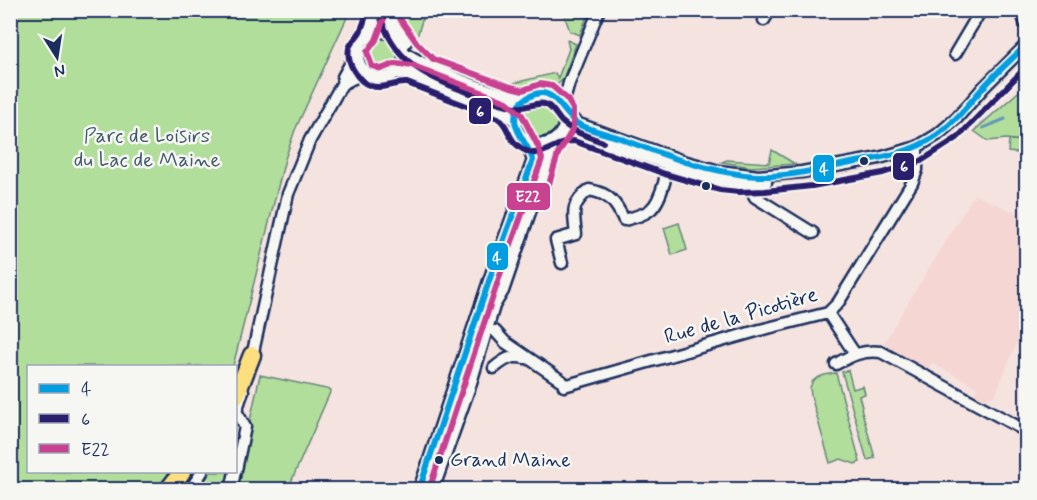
<svg xmlns="http://www.w3.org/2000/svg" width="1037" height="500" font-family="Mynerve,sans-serif">
	<style>
		.built { fill: #f5d6d2 }
		.green { fill: #b2de9c; stroke: #66867d; stroke-width: 1.5 }
		.lines { fill: none; stroke-linecap: round; stroke-linejoin: round }
		.stream { stroke: #6298b7; stroke-width: 3 }
		.minor-casing { stroke: #1b2f5e; stroke-width: 15 }
		.highway-casing { stroke: #1b2f5e; stroke-width: 21 }
		.minor { stroke: #f6f6f2; stroke-width: 10 }
		.highway { stroke: #fddf80; stroke-width: 16 }
		.bus-1-casing { stroke: #f6f6f2; stroke-width: 10 }
		.bus-2-casing { stroke: #f6f6f2; stroke-width: 10 }
		.bus-3-casing { stroke: #f6f6f2; stroke-width: 10 }
		.bus-1 { stroke: #009ee1; stroke-width: 6 }
		.bus-2 { stroke: #291f6c; stroke-width: 6 }
		.bus-3 { stroke: #c94191; stroke-width: 6 }
		.bus-dot { fill: #1b2f5e; stroke: #f6f6f2; stroke-width: 2 }
		.labels { text-anchor: middle; dominant-baseline: central; stroke-width: 5; stroke-linejoin: round; paint-order: stroke }
		.bus-label { font-size: 20px; fill: #1b2f5e; stroke: #f6f6f2; text-anchor: start }
		.park-label { font-size: 21px; fill: #415b6e; stroke: #f6f6f2 }
		.street-label { font-size: 21px; fill: #1b2f5e; stroke: #f6f6f2 }
		.line-badge { stroke: #f6f6f2; stroke-width: 2 }
		.badge-label { font-size: 16px; text-anchor: middle; font-weight: bold; fill: #fff }
	</style>
	<rect width="100%" height="100%" fill="#f5e3df"/>
	<filter id="ink" filterUnits="userSpaceOnUse"><feTurbulence type="fractalNoise" baseFrequency=".0167" numOctaves="2"/><feDisplacementMap in="SourceGraphic" scale="12" xChannelSelector="R" yChannelSelector="G"/><feConvolveMatrix kernelMatrix="1 2 1 2 8 2 1 2 1" color-interpolation-filters="sRGB"/></filter>
	<g filter="url(#ink)">
		<path class="built" d="M974,195l52,22v103l-31,75 -12,4 -8,-5 2,-7 -45,-24 -3,6 -46,-25z"/>
		<path class="green" d="M10,11h340l-55,119 -10,29 -52,207h-205v106h146l-15,17h-148z
			M395,11h30l-10,32 -16,-23z
			M553,11h23l11,5 -7,19 -10,-4 -6,-16z
			M363 56a18 18 0 1 1 36 0a18 18 0 1 1-36 0Z
			M567,40l9,4 -13,35 -6,6 -16,-3 -22,5 -7,-1 -53,-19 1,-2 50,19 45,-11 3,5 11,-29z
			M1026,85v69l-18,-2 1,-12 16,1 -19,-2 -18,2 -14,-10z
			M522 119a18 18 0 1 1 36 0a18 18 0 1 1-36 0Z
			M772,150l23,14 -44,3 -29,-5 5,-2 42,3z
			M535,166l5,2 -57,163 -5,-2z
			M679,223l8,27 -15,5 -8,-27z
			M474,338l5,2 -51,149h-3z
			M848,370l5,19 10,-3 2,8 -6,2 3,11 -1,1 14,50 -8,2 -25,-88z
			M836,373l24,89 -5,2 -14,-5 -11,4 -19,-67c0,-4 -2,-8 0,-11 2,-9 18,-11 25,-12z
			M260,375l71,15 -43,99 -53,1z
			M211,472h19l-4,17h-28z"/>
		<g class="lines">
			<path class="stream" d="M983,128l22,-9"/>
			<defs>
				<path id="minor" d="M388,10l2,10 16,22
					M1021,10l5,15
					M764,20l6,-10
					M358 55a23 23 0 1 1 46 0a23 23 0 1 1-46 0Z
					M368,36l10,-26
					M403,52c35,21 81,39 121,47
					M955,54l26,-44
					M395,73l14,1 94,36 11,10
					M342,84l23,-12
					M515 119a25 25 0 1 1 50 0a25 25 0 1 1-50 0Z
					M562,108l7,-25 30,-73
					M564,112l15,12 104,37 36,10 39,5 44,-4 77,-14 38,-11 20,-12 20,-17 26,-30 43,-43
					M561,132h15l131,46 32,5 27,-1
					M752,183v8l3,6 58,36
					M562,263l-6,-23 20,-6c-3,-22 -5,-30 13,-44 20,3 27,13 35,30 26,-7 32,-9 40,-37 2,-8 4,-15 2,-24
					M828,313l27,41
					M495,331l10,11 57,39 2,5 196,-56 68,-17 10,-10 74,-120 5,-13v-23
					M251,361l37,-167 22,-54 32,-56 1,-7 15,-27
					M836,364c16,-9 26,-14 45,-12l145,79
					M494,368c11,-9 17,-13 31,-10
					M236,412l7,-21
					M236,470l9,-43 -9,-16
					M190,490l12,-18
					M231,490l4,-18
					M419,490l74,-221 40,-109 -9,-22
					M433,490l37,-104 24,-80 9,-15 52,-152"/>
				<path id="highway" d="M236,396l16,-41
					M168,490l14,-18"/>
			</defs>
			<use href="#minor" class="minor-casing"/>
			<use href="#highway" class="highway-casing"/>
			<use href="#minor" class="minor"/>
			<use href="#highway" class="highway"/>
			<defs>
				<path id="bus-1" d="M419,490l74,-221 40,-109c-7,-22 -28,-34 -12,-57 4,-5 14,-10 20,-10 16,0 23,22 37,31 11,6 27,9 39,13 45,17 91,36 140,39 31,1 64,-7 94,-13 29,-5 61,-10 86,-28 17,-12 30,-29 44,-45 14,-16 30,-30 45,-45"/>
				<path id="bus-2" d="M368,10c-3,8 -5,16 -8,22 -3,5 -9,10 -11,16 -3,14 8,33 22,38 12,4 23,-4 36,-3l91,35c11,8 9,18 19,27 23,20 36,-4 57,-4l91,33 55,16 19,2 26,-1 47,-5 71,-13 38,-12 36,-23 69,-71
					M379,12c14,49 45,64 88,80 16,5 32,12 49,15 10,2 23,-7 31,-2 6,3 10,12 15,17 11,10 27,15 41,20"/>
				<path id="bus-3" d="M397,10l1,6 19,27 16,16 78,28 12,3 17,-6 12,2 15,13 6,10v20l-15,25 -12,40
					M386,13l-10,27 -9,12 5,14 9,3 13,-5 17,1 96,37 15,13 16,31 4,13 -41,113 -72,218"/>
			</defs>
			<use href="#bus-1" class="bus-1-casing"/>
			<use href="#bus-2" class="bus-2-casing"/>
			<use href="#bus-3" class="bus-3-casing"/>
			<use href="#bus-1" class="bus-1"/>
			<use href="#bus-2" class="bus-2"/>
			<use href="#bus-3" class="bus-3"/>
		</g>
	</g>
	<g class="bus-dot">
		<circle cx="864" cy="161" r="5"/>
		<circle cx="706" cy="186" r="5"/>
		<circle cx="439" cy="460" r="5"/>
	</g>
	<g class="labels">
		<g class="bus-label">
			<text x="450" y="460">Grand Maine</text>
		</g>
		<g class="park-label">
			<text x="147" y="136">Parc de Loisirs<tspan x="147" dy="24">du Lac de Maine</tspan></text>
		</g>
		<g class="street-label">
			<text transform="translate(741 316) rotate(-16)">Rue de la Picotière</text>
		</g>
	</g>
	<g class="line-badge">
		<rect x="468" y="97" width="24" height="28" rx="6" fill="#291f6c"/>
		<rect x="892" y="152" width="23" height="29" rx="6" fill="#291f6c"/>
		<rect x="812" y="154" width="23" height="29" rx="6" fill="#009ee1"/>
		<rect x="506" y="182" width="45" height="29" rx="6" fill="#c94191"/>
		<rect x="486" y="242" width="23" height="29" rx="6" fill="#009ee1"/>
	</g>
	<g class="badge-label">
		<text x="480" y="117">6</text>
		<text x="904" y="172">6</text>
		<text x="824" y="174">4</text>
		<text x="528" y="202">E22</text>
		<text x="497" y="263">4</text>
	</g>
	<rect width="1037" height="500" fill="none" stroke="#f6f6f2" stroke-width="36"/>
	<rect x="18" y="18" width="1001" height="464" fill="none" stroke="#1b2f5e" stroke-width="2" filter="url(#ink)"/>
	<rect x="27" y="365" width="210" height="108" fill="#f6f6f2" stroke="#9ea6b7" stroke-width="1.5"/>
	<rect x="39" y="384" width="30" height="9" fill="#009ee1" stroke="#9ea6b7" stroke-width="1.5"/>
	<text x="81" y="395" font-size="18" fill="#1b2f5e">4</text>
	<rect x="39" y="414" width="30" height="9" fill="#291f6c" stroke="#9ea6b7" stroke-width="1.5"/>
	<text x="81" y="425" font-size="18" fill="#1b2f5e">6</text>
	<rect x="39" y="444" width="30" height="9" fill="#c94191" stroke="#9ea6b7" stroke-width="1.5"/>
	<text x="81" y="455" font-size="18" fill="#1b2f5e">E22</text>
	<g transform="translate(57 57) rotate(168)" stroke="#f6f6f2" stroke-width="4.5" paint-order="stroke">
	<path d="M0-4.5L10 22L0 15L-10 22Z" fill="#1b2f5e"/>
	<text y="-9" font-size="16" font-weight="bold" text-anchor="middle" fill="#1b2f5e">N</text>
	</g>
</svg>
